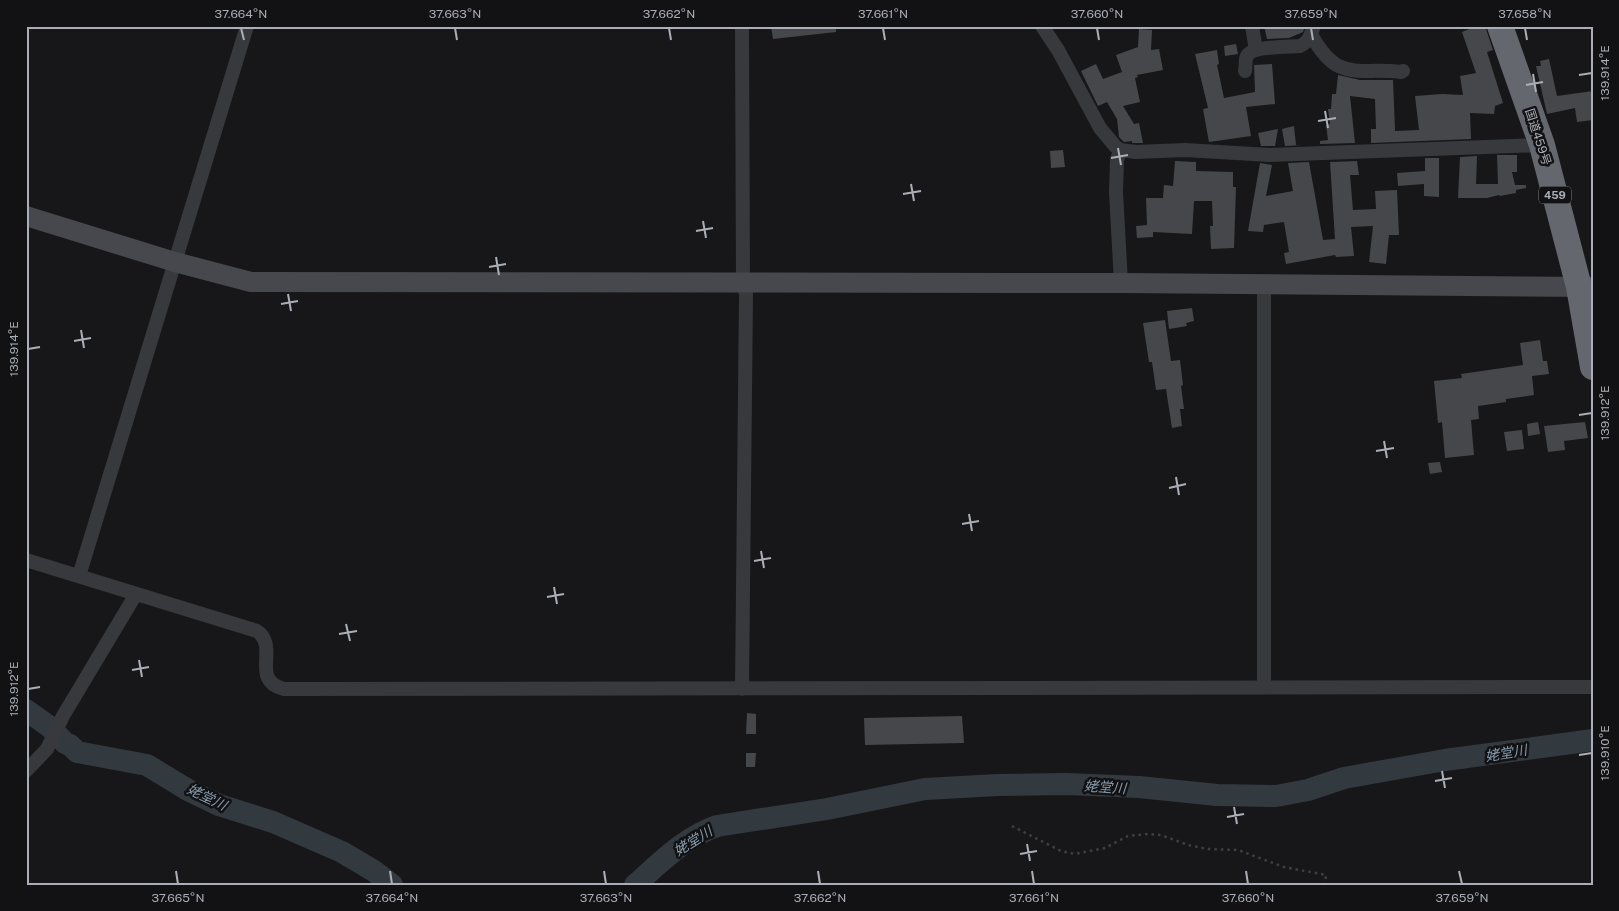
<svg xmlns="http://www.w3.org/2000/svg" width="1619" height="911" font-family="'Public Sans','Noto Sans JP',sans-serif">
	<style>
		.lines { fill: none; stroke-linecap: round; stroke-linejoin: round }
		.river { stroke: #323a40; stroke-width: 22 }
		.building { fill: #46474b }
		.path { stroke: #3f4044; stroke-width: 2.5; stroke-dasharray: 2.5 4; stroke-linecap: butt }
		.street { stroke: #38393d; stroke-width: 14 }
		.secondary { stroke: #47484d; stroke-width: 20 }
		.highway { stroke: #65676e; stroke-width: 26 }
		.ticks { fill: none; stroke: #abaeb7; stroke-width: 2 }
		.labels { text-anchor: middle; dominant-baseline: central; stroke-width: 5; stroke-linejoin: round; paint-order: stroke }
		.shield { fill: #121214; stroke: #7d7f86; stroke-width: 1 }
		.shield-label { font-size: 11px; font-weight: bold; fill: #abaeb7 }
		.street-label { font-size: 12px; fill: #abaeb7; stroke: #121214 }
		.water-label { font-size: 14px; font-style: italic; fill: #869bae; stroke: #121214 }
		.neatline { fill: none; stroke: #abaeb7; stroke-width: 2 }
		.ticks-label { font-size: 12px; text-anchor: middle; fill: #abaeb7 }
	</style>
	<rect width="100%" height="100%" fill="#171719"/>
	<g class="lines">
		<path class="river" d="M26,710l24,17 15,16 5,2 7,7 70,13 41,25 31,15 54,17 69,30 32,19 18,14
			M635,885c25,-22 50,-48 82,-59l110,-17 98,-20 73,-4 69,-1 72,3 78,8 59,1 32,-6 36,-12 101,-18 148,-20"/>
	</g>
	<path class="building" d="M771,26h65v6l-63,7z
		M1264,26h41l-2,6 -14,6 -22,1z
		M1477,26h8l8,24 -6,2 16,51 -8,3 -1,8 -24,-1 1,26 -100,4v-14h5l-1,-30 -25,-3 5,47 -35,1v-3l8,-1 -2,-15 4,-1 -2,-15h3l1,-15h4l2,-19 22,5h33l2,51 24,-1 -4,-34 27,-2 21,1 -3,-19 16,-3 -14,-41z
		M1139,29l13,1 -1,20 8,-1 4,21 -26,5 1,2 -3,1 5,24 -17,4 11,18 5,-1 4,20h-11v-2l-8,1 -5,-5 -2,-18 -10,-17 -9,4 -17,-35 15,-7 7,15 19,-7 -6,-17 22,-8z
		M1236,44l2,10 -13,2 -1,-10z
		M1217,50l2,14 -2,1 7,33 31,-6 -1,-27 18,-1 3,40 -29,3 5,29 -42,6 -6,-33 5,-1 -13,-54z
		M1549,59l8,37 36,-5v29l-16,2 -2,-14 -28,6 -11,-48h5l-1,-5z
		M1294,126l2,19h6l-17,1 -3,-17z
		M1278,129l-3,17h-14l-3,-13z
		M1063,150l2,17 -14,1 -1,-17z
		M1497,155h20v17h-5l3,13h11v3l-10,2v3l-16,3 -1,-1 -12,3h-29l2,-41 17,-1 -1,28h22z
		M1425,158h14v39l-15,-1v-12l-26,2 -1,-13 28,-2z
		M1175,161l21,1v9l37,1v15h3l-2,61 -23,1 -1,-23h3l-1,-25h-18l-2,33 -39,-2v5l-16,1 -1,-12 11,-1 -1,-27h17l1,-13 9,1z
		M1357,161l2,14h-9l3,35 23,-1 -1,-18 22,-1 2,45h-10l-3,29 -17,-2 4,-36 -22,1 3,29 -18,1 -1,-2 -49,9 -2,-11 5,-1 -5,-30 -20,3 -1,7 -15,-1 12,-68 12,2 -6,31 27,-5 -5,-28 21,-1 14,78 12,-1 -5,-77z
		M1192,308l2,13 -8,2 1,3 -18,3 -2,-18z
		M1165,320l6,41 9,-1 3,25 -2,1 3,23h-4l2,17 -10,2 -6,-39 -10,1 -4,-28h-3l-6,-39z
		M1540,340l3,21h4l2,13 -17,2 2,19 -28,4v3l-28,4 1,13 -8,1 3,35 -29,3 -3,-36 -4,1 -4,-42 28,-3 -1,-4 62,-9 -3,-22z
		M1538,422l2,12 -12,2 -1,-12z
		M1585,422l3,16 -24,3 1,9 -17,2 -4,-26z
		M1522,430l2,19 -17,2 -3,-19z
		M1440,462l2,10 -12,2 -2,-11z
		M747,713l9,1v20h-10z
		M962,716l2,27 -99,2 -1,-27z
		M746,753h10l-1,14h-9z"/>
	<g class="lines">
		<path class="path" d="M1012,826l49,25 14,3 30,-6 23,-12 20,-2 13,1 27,10 20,4 30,1 46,17 42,8 -1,10"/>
		<path class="street" d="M1042,26l16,24 42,78 15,18 5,4 16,2 49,-2 85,5 272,-10
			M1252,26l4,24
			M1312,36c26,47 45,31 89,36l2,-1
			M1245,71c1,-4 0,-12 2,-15 5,-10 42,-9 53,-10 10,-5 10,-10 14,-20
			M1120,150l-3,10 -1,32 5,91
			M1264,284v404
			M26,560l231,71c23,16 -8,49 27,58l1309,-2
			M79,576l168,-550
			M742,689l4,-395 -3,-10 -1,-258
			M26,771l21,-22 16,-33 73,-122"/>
		<path class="secondary" d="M26,216l149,46 76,20 870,1 472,4"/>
		<path class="highway" d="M1500,26l42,119 37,142 14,80"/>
	</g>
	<path class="ticks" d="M241,28l3,12M455,28l2,12M669,28l2,12M883,28l2,12M1097,28l2,12M1311,28l2,12M1525,28l2,12M1533,74l3,18M1579,75l13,-2M1526,85l17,-3M1325,111l3,17M1318,121l18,-3M1118,148l3,17M1111,158l17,-3M911,184l3,17M903,194l18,-3M703,221l3,17M696,231l17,-3M496,257l3,18M489,267l17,-3M288,294l3,17M281,304l17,-3M81,330l3,18M74,341l17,-3M28,349l12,-2M1579,415l13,-2M1384,441l3,17M1376,451l18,-3M1176,477l3,18M1169,488l17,-4M969,514l3,17M962,524l17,-3M761,551l3,17M754,561l17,-3M554,587l3,17M547,597l17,-3M346,624l4,17M339,634l18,-3M139,660l3,17M132,670l17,-3M28,689l12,-2M1579,755l13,-2M1442,771l3,17M1435,781l17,-3M1234,807l3,17M1227,817l17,-3M1027,844l3,17M1020,854l17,-3M176,871l2,13M390,871l2,13M604,871l2,13M818,871l2,13M1032,871l2,13M1246,871l2,13M1459,871l3,13"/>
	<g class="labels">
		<rect class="shield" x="1539" y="186.5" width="32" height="17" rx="4"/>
		<g class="shield-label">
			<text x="1555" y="195">459</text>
		</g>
		<g class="street-label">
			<text transform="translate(1538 137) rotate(72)">国道459号</text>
		</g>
		<g class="water-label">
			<text transform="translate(1506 753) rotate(-9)">姥堂川</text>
			<text transform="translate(1105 787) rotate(4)">姥堂川</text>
			<text transform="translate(207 797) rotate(26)">姥堂川</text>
			<text transform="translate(693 841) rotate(-32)">姥堂川</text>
		</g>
	</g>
	<rect width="1619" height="911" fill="none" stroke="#121214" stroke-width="55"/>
	<rect x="28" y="28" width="1564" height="856" class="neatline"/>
	<g class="ticks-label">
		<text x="241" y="18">37.664°N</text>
		<text x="455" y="18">37.663°N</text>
		<text x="669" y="18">37.662°N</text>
		<text x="883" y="18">37.661°N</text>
		<text x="1097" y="18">37.660°N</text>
		<text x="1311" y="18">37.659°N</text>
		<text x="1525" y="18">37.658°N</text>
		<text transform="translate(1605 73) rotate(-90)" y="4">139.914°E</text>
		<text transform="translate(14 349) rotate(-90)" y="4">139.914°E</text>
		<text transform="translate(1605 413) rotate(-90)" y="4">139.912°E</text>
		<text transform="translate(14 689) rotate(-90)" y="4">139.912°E</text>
		<text transform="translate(1605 753) rotate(-90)" y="4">139.910°E</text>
		<text x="178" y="902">37.665°N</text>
		<text x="392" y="902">37.664°N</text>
		<text x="606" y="902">37.663°N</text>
		<text x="820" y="902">37.662°N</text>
		<text x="1034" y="902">37.661°N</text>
		<text x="1248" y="902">37.660°N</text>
		<text x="1462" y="902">37.659°N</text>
	</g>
</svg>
